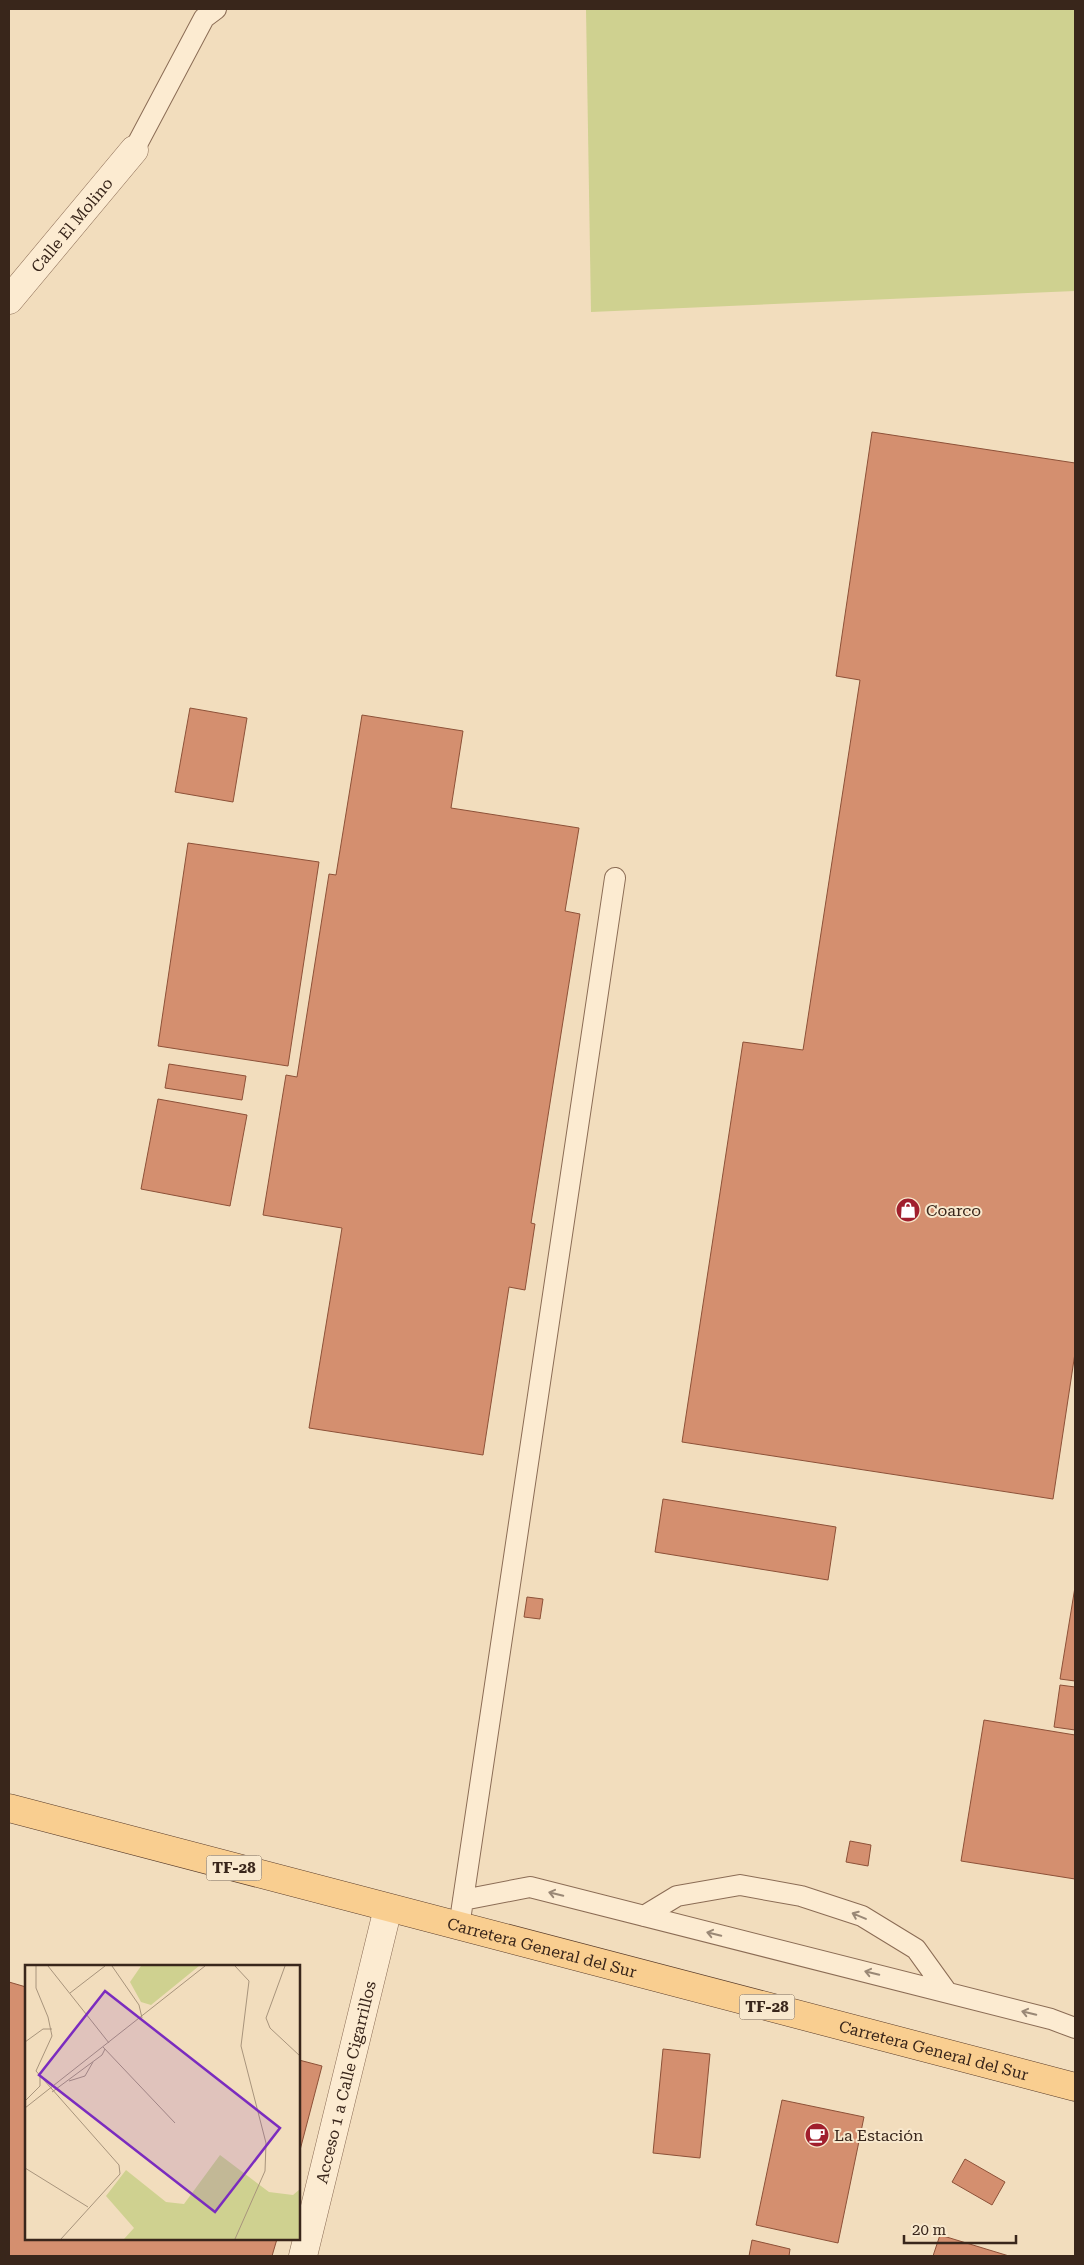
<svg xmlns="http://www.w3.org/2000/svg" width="1084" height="2265" font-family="'Roboto Serif',serif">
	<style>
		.green { fill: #cfd190 }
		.building { fill: #d48f6f; stroke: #8d5138 }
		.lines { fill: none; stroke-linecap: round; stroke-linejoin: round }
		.service-casing { stroke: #8b6c55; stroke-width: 22 }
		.minor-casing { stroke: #8b6c55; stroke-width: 29 }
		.primary-casing { stroke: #583b2a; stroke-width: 29 }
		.service { stroke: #fcebd1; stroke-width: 20 }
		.minor { stroke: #fcebd1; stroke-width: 28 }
		.primary { stroke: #f9ce90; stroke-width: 28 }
		.oneway { stroke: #9a8876 }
		.labels { text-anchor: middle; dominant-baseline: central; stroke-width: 4; stroke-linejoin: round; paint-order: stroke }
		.shield { fill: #f8e8cd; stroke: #726050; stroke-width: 1 }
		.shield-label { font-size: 15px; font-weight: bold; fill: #39261b }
		.street-label { font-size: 16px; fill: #39261b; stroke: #f8e8cd }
		.poi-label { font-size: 16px; fill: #39261b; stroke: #f8e8cd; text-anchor: start }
		.inset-road { fill: none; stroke: #a8947c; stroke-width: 1 }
		.view { fill: #7b2cbf; fill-opacity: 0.15; stroke: #7b2cbf; stroke-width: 2.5 }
		.inset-edge { fill: none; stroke: #39261b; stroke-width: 2.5 }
	</style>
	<rect width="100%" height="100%" fill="#f2ddbd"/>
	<path class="green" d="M586,9h489v282l-484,21z"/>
	<path class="building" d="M872,432l203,31v890l-22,146 -371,-57 61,-400 60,8 57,-370 -24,-4z
		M190,708l57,10 -14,84 -58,-10z
		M362,715l101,16 -12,77 128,20 -14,83 15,3 -49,309 4,1 -10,66 -16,-3 -26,168 -174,-27 33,-200 -79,-13 23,-140 11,2 32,-203 7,1z
		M188,843l131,19 -31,204 -130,-20z
		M169,1064l77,12 -4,24 -77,-12z
		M158,1099l89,16 -17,91 -89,-17z
		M663,1499l173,28 -8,53 -173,-28z
		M1075,1587v94l-15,-2z
		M527,1597l16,2 -3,20 -16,-2z
		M1060,1685l15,2v43l-21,-3z
		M984,1720l91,15v144l-114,-18z
		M850,1841l21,4 -3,21 -22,-4z
		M9,1982l17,5v252h251l-5,17h-263z
		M663,2049l47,5 -10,104 -47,-5z
		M299,2060l23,6 -23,88z
		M782,2100l82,17 -26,126 -82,-18z
		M965,2159l40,23 -13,23 -40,-23z
		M940,2235l69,21h-76z
		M752,2240l38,9 -1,7h-40z"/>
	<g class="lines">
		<defs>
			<path id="service" d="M134,150l70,-132 12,-9
				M463,1900l67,-13 521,132 24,9
				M644,1916l33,-20 63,-11 61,11 61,20 54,33 31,43
				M459,1927l156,-1049"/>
			<g id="minor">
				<path id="s1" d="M9,300l125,-150"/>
				<path id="s2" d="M303,2256l85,-348"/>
			</g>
			<g id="primary">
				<path id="s3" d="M9,1808l1066,279"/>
			</g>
		</defs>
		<use href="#service" class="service-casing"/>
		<use href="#minor" class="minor-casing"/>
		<use href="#primary" class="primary-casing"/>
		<use href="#service" class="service"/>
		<use href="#minor" class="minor"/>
		<use href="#primary" class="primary"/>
	</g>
	<defs><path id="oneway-shaft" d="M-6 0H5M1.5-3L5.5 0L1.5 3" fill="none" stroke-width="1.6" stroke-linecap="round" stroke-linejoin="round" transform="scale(1.25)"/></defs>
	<g class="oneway">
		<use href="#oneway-shaft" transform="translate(556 1894) rotate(-166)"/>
		<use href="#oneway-shaft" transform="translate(859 1916) rotate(-157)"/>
		<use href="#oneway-shaft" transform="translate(714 1934) rotate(-166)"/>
		<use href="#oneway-shaft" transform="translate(872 1973) rotate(-166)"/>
		<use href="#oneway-shaft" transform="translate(1029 2013) rotate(-166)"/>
	</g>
	<defs>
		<symbol id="shop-disc" viewBox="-11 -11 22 22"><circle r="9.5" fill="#a01f2d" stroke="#f8e8cd"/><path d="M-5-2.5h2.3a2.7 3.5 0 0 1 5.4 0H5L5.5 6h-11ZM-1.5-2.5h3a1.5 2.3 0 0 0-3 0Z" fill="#fff"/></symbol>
		<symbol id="cafe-disc" viewBox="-11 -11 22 22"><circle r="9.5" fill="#a01f2d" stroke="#f8e8cd"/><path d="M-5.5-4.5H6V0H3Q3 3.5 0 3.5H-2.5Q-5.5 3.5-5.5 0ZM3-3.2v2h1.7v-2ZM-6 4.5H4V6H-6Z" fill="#fff"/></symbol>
	</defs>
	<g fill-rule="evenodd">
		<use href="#shop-disc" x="894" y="1196" width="28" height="28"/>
		<use href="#cafe-disc" x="803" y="2121" width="28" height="28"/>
	</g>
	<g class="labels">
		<g class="shield">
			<rect x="206.5" y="1855.5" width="55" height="25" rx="4"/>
			<rect x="739.5" y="1994.5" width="55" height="25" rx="4"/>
		</g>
		<g class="shield-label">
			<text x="234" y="1868">TF-28</text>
			<text x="767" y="2007">TF-28</text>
		</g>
		<g class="street-label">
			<text stroke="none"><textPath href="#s1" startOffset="98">Calle El Molino</textPath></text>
			<text stroke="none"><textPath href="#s3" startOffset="551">Carretera General del Sur</textPath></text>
			<text stroke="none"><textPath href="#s3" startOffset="956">Carretera General del Sur</textPath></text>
			<text stroke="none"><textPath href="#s2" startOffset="179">Acceso 1 a Calle Cigarrillos</textPath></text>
		</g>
		<g class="poi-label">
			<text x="926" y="1210">Coarco</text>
			<text x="834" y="2135">La Estación</text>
		</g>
	</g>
	<g transform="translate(25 1965)">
		<rect width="275" height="275" fill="#f2ddbd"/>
		<path d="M116,1h58l-48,39 -10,-3 -11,-20zM195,190l49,37 24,3 7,-6v50h-176l10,-11 -28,-32 20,-26 40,32 18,2z" fill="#cfd190"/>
		<path class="inset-road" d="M11,1v22l12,29 4,19 -16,35 83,94 1,9 -59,65M23,1l61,77M87,1l27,39 3,13M260,1l-19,52 4,10 30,28M45,28l35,-27M0,77l18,-13h9M78,82l72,76M44,116l16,-5 8,-14M27,127l50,-37 3,-6M0,136l15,-15v-9M0,143l180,-142M0,203l63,39M210,274l30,-68 1,-28 -25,-97 8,-65 -14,-15"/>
		<path class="view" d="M80,26l175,137 -65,84 -176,-137z"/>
		<rect width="275" height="275" class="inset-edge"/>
	</g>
	<rect width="1084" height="2265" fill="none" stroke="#39261b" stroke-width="20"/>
	<path d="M904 2235v8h112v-8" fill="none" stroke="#39261b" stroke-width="2.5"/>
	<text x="912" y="2235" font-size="15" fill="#39261b" stroke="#f8e8cd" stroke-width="4" paint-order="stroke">20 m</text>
</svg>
